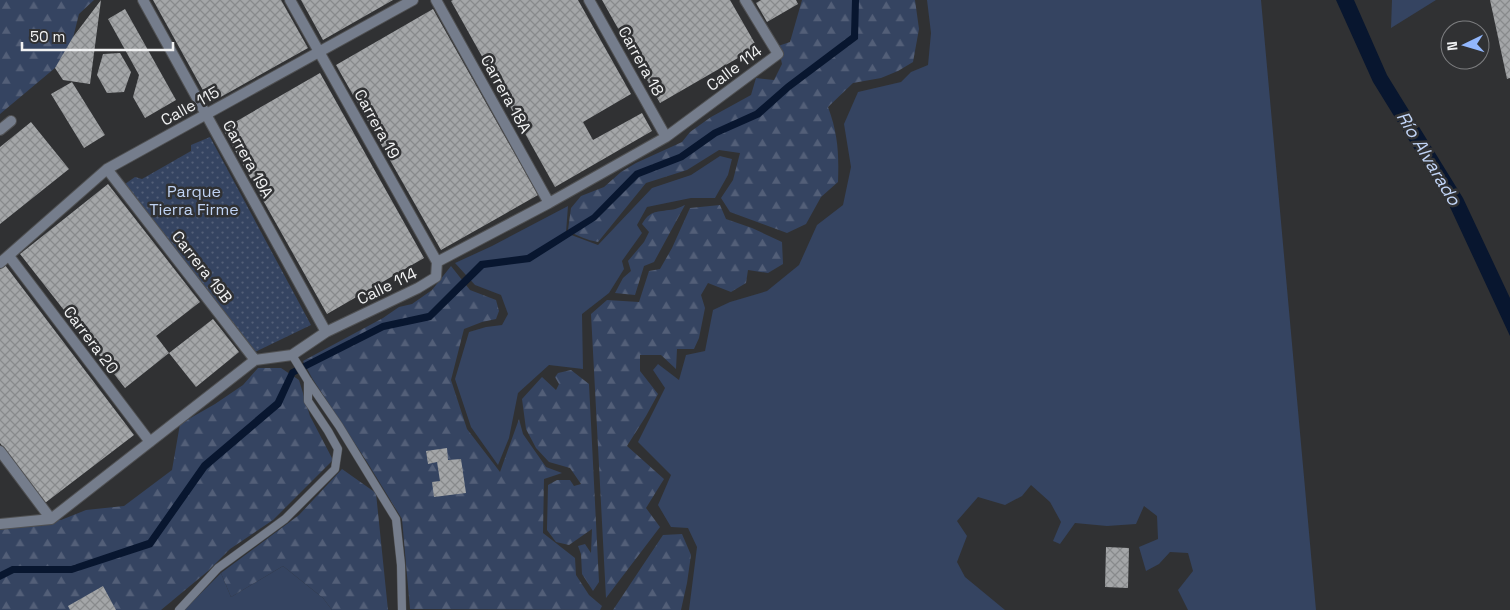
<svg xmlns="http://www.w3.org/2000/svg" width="1510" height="610" font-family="'Space Grotesk',sans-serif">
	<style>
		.grass { fill: #354461 }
		.forest { fill: url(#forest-firs) }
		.park { fill: url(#park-dots) }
		.water { fill: #08162f }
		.building { fill: url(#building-cross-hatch) }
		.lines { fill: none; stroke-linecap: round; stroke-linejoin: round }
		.lane-casing { stroke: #4f5052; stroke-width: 9 }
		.street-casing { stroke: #4f5052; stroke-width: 12 }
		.lane { stroke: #757d8c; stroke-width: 8 }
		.street { stroke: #757d8c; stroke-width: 10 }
		.labels { text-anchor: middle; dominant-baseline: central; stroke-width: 5; stroke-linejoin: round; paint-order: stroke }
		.street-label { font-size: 16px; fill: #f1f2f3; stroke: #303133 }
		.park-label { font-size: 16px; fill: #c0d3f4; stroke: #303133 }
		.water-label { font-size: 18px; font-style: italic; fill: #c1d4f6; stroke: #303133 }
	</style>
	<defs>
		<pattern id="forest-firs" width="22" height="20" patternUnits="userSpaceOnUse" patternTransform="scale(1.25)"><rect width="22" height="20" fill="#354461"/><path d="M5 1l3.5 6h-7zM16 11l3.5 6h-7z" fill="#535f78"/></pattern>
		<pattern id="park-dots" width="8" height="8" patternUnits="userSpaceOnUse" patternTransform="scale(1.25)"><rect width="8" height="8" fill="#354461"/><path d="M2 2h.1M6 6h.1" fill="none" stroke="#535f78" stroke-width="1.8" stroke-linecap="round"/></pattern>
		<pattern id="building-cross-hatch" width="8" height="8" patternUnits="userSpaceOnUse" patternTransform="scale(1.25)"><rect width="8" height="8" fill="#a4a6a8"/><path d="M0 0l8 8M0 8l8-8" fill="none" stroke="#888a8c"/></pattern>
	</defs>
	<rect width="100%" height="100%" fill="#303133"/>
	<path class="grass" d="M927,0h334l55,610h-128l-10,-20 15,-19 -5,-18 -18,-1 -11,12 -13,7 -7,-24 19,-8 -1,-23 -13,-10 -8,18 -29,2 -32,-3 -15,21 -7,-3 8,-19 -11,-20 -19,-17 -9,11 -17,9 -27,-8 -21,24 10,15 -10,26 8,15 40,33h-316l8,-63 -9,-19 -17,-1 -13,-22 13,-30 -33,-33 27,-54 -12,-18 5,-6 21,16 7,-25 19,-4 8,-41 17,-8 37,-11 32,-26 18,-40 26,-20 8,-38 -7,-43 14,-32 43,-10 10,-10 17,-7 3,-32z
		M1392,0h44l-45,28z
		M720,156l12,3 -4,16 -13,23h-24l-44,9 -10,18 5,8 -20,28 2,8 -15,24 -27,21 1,55 -34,-4 -31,28 -9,45 -11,27 -27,-38 -16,-48 14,-47 17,-5 16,-2 6,-11 -7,-19 -26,-10 -20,-22 37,-17 76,-40 -2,27 32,12 54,-57 39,-13z
		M283,566l40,32 9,12h-148l37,-37 10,24z"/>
	<path class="forest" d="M0,0h94l-15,14 -10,40 -14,14 -55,46z
		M802,0h113l4,29 -6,33 -15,9 -17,7 -28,5 -25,24c10,27 11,46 10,75l-17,15 -15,27 -19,9 -57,-21 -9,-14 12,-18 7,-27 -21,-3 -32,20 -41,13 -48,59c-11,-2 -21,-6 -30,-12l3,-22 10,-12 23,-9 17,-15 15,-9 46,-21 8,-10 21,-15 40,-22 5,-17 18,2 8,-16 -4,-18 12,-4z
		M685,205l-31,57 -10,4 -9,29 -20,-2 8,-15 8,-7 -3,-10 16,-19 5,-10 -7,-8c8,-13 13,-12 27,-14 6,0 11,-3 16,-5z
		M720,205l6,14 26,9 30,14 1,22 -15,9 -20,-3 -2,13 -15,9 -23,-9 -7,12 4,13 -6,30 -5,11h-17l-1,20 -15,-14h-21v16l18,23 -12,22 -19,30 37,33 -18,29 14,19 -54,71 -15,-284 16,-14 32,2 10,-31 11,-2 12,-21 18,-40z
		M451,266l19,24 26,10 3,11 -3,8 -14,3 -18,7 -13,51 16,49 33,43 19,-53 4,15 23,33 16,6 -18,6 -1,54 32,25 1,17 13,20 13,11 -2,4 -190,-1 -8,-90 -35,-57 -55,-84 -9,-17 80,-43 16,-11 13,-3 20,-14z
		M258,368h23l18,12 11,36 23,44 -60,60 -43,29 -22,22 -47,39h-161v-82l19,-8h42l25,-10 38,-4 48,-36 8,-46 35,-20 28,-19z
		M571,370l18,14 10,198 -6,9 -11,-17 -1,-20 -3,-8 7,-2 6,9 1,-24 -23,16 -13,-3 -9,-12 1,-45 9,-5h13l4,6 7,-2 -11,-16 -21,-6 -13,-14 -10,-19 -4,-30 20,-22 14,13 3,-6 -4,-7 3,-4z
		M342,469l34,24 12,117h-56l-9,-12 -40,-32 -52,31 -10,-24 78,-58z
		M682,534l9,21 -4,28 -6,27h-68l50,-75z"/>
	<path class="park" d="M210,137l101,188 -56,27 -130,-168 10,-7 7,2 49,-28v-6z"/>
	<path class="water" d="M852,0h7l-1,39 -68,51 -30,27 -43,19 -34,24 -44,17 -43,43 -66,42 -46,6 -53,52 -47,10 -89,45 -14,31 -74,63 -55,78 -80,26h-58l-14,7v-8l12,-6h59l77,-26 54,-77 73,-62 15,-31 92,-47 46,-10 52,-52 47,-6 65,-40 43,-44 44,-17 34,-24 42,-19 31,-27 65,-49z
		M1336,0h18l33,75 76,123 47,100v38l-61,-131 -76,-123z"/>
	<path class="building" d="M101,0l-11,84 -27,-4 -8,-12 18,-31z
		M153,0h128l27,48 -98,55z
		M301,0h92l-70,40z
		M453,0h125l53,94 -48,28 10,18 49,-27 10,18 -97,56 -104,-186z
		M602,0h128l27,47 -97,56z
		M761,0h35l2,4 -31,18 -11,-19z
		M1490,0h20v78l-3,1z
		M125,9l51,91 -31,18 -12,-21 6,-22 -31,-56z
		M433,9l105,186 -97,55 -105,-185z
		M120,53l11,19 -7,20 -17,1 -10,-18 6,-21z
		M320,73l104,185 -97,56 -104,-185z
		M72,82l33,53 -21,13 -33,-54z
		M31,122l38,47 -69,55v-77z
		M108,184l92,118 -44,34 13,17 -44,35 -105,-134z
		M5,265l129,170 -89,68 -45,-60v-174z
		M213,319l26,33 -43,35 -27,-34z
		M447,448l1,12 13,-1 5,34 -32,4 -2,-15 8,-1 -3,-19 -9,2 -2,-13z
		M1106,547l23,1 -1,40 -23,-1z
		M103,586l13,24h-46l-2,-4z"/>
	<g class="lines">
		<defs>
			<path id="lane" d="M292,355l16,26 31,45 57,93 5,46 1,45
				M179,610l39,-42 67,-49 50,-50 3,-20 -10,-18 -20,-30v-20"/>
			<path id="street" d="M143,0l183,332
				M290,0l147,262
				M436,0l113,203
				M589,0l77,137
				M0,130l11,-9
				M107,169l148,191
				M9,256l141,186
				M0,263l107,-94 306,-169
				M0,451l51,68
				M0,524l51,-5 204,-159 37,-5 34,-23 92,-44 18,-11 1,-15 112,-59 117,-66 112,-83 -33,-54"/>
		</defs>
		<use href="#lane" class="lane-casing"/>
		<use href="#street" class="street-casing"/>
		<use href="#lane" class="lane"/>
		<use href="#street" class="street"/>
	</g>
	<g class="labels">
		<g class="street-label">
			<text transform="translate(641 61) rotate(61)">Carrera 18</text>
			<text transform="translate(734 68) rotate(-37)">Calle 114</text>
			<text transform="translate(506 94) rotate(61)">Carrera 18A</text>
			<text transform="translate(190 106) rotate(-29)">Calle 115</text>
			<text transform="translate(377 124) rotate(61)">Carrera 19</text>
			<text transform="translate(248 159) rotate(61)">Carrera 19A</text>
			<text transform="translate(202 267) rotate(52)">Carrera 19B</text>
			<text transform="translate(387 286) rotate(-26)">Calle 114</text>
			<text transform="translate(91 340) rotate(53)">Carrera 20</text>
		</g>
		<g class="park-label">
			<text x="194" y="191">Parque<tspan x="194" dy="18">Tierra Firme</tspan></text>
		</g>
		<g class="water-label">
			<text transform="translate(1429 158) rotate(59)">Río Alvarado</text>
		</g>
	</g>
	<g transform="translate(1465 45) rotate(265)"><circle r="24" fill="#303133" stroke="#7d7e80"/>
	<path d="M0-4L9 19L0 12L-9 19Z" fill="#92b7fd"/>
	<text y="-8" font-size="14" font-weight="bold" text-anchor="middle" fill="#f1f2f3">N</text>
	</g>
	<path d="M22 42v8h151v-8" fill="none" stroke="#f1f2f3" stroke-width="2.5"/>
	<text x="30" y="42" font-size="15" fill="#f1f2f3" stroke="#303133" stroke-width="4" paint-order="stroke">50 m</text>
</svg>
